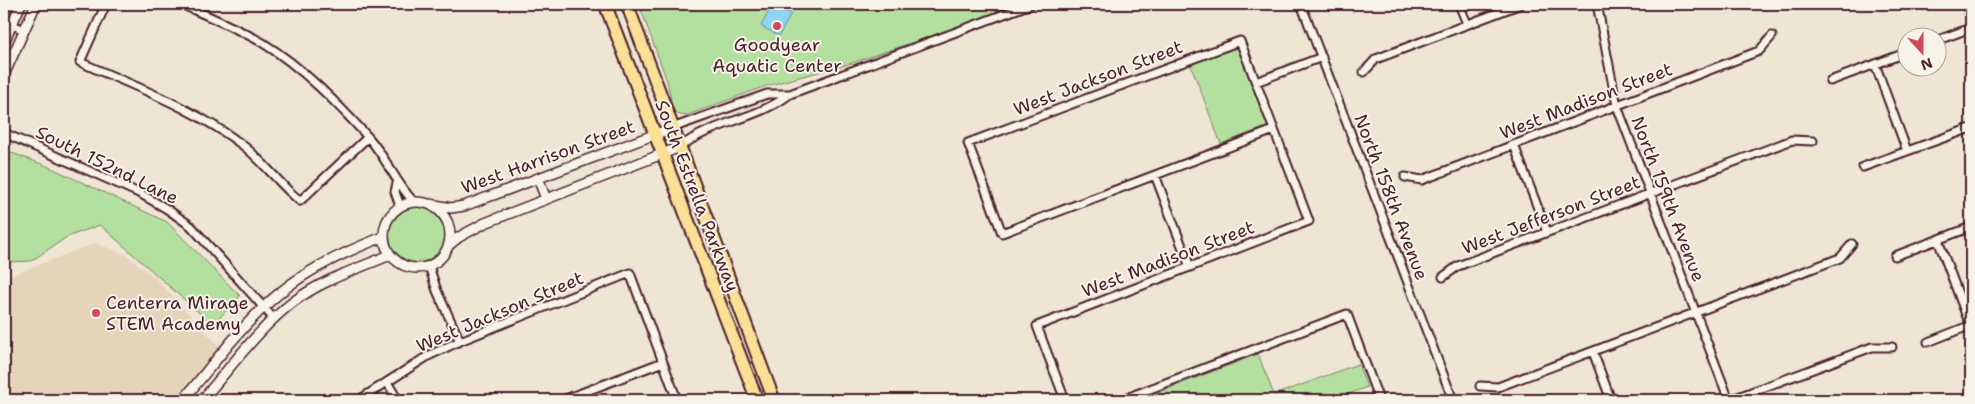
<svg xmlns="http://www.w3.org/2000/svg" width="1975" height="404" font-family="'Shantell Sans',sans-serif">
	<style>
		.built { fill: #e5d4ba }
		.green { fill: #b3e09f; stroke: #7e8065 }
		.water { fill: #8ed6f0; stroke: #738da1 }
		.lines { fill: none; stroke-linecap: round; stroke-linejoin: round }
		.minor-casing { stroke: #4a1f2b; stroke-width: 11 }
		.tertiary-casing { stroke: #4a1f2b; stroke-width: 12 }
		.primary-casing { stroke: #4a1f2b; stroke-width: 15 }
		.minor { stroke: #f7f3e8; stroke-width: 7 }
		.tertiary { stroke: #f7f3e8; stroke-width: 9 }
		.primary { stroke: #f9e096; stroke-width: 11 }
		.poi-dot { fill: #d1495b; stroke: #f7f3e8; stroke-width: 2 }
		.labels { text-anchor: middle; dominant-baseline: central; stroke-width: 4; stroke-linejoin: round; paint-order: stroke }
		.poi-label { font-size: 18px; fill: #4a1f2b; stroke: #f7f3e8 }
		.street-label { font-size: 18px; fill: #4a1f2b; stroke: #f7f3e8 }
	</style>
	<rect width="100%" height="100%" fill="#efe5d3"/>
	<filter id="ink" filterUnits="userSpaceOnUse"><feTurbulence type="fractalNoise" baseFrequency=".02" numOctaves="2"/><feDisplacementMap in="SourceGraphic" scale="10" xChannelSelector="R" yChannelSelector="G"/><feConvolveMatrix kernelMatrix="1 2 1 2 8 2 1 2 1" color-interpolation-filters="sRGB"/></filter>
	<g filter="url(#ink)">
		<path class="built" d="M96,243l30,12 27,21 68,72 -46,52h-171v-122z"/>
		<path class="green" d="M639,4h385l-172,59 -86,23 -81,30 -8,-2 -4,-5 -6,-28z
			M1237,45l31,81 -47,18 -31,-81z
			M4,150l43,16 120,56 73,74 -27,29 -113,-100 -33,12 -36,24 -27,1z
			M388 236a29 29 0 1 1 58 0a29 29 0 1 1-58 0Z
			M1258,354l16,41 84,-31 9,23 -35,13h-193z"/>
		<path class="water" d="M770,4l21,10 -12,22 -18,-10 8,-15 -2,-2z"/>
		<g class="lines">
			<defs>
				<path id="minor" d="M106,4l-26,58c56,25 117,47 165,85 20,16 35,38 55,54l68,-64
					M181,4c27,12 56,24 82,39 39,24 74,60 105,94 18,20 27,45 45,64
					M1301,4l152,396
					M1459,4l8,20
					M1597,4l20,102 112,294
					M1966,4l5,14
					M4,21l20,9
					M1938,40l33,-12
					M1875,64l32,87
					M1364,72l12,-13 145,-55
					M1830,81l78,-29
					M1256,82l66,-25
					M672,128l95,-34h23
					M4,133l137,61 26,15 24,17 83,93
					M1514,145l33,87
					M680,147c33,-25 78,-28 110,-53l241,-90
					M1863,167l108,-39
					M1155,175l35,92
					M1405,177l17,3 337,-129 13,-15
					M397,183l-2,9 5,14
					M1938,240l32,85
					M1895,256l76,-29
					M429,266l8,25 23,50
					M1443,277l15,-11 334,-126 21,1
					M1928,342l43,-17
					M1593,352l18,48
					M387,382l11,18
					M1480,386l18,1 342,-129 12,-14
					M359,400l69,-44 32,-15 170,-68 47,127
					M563,400l100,-38
					M1065,400l-28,-74 272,-105 -69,-180 -272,102 34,90 272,-103
					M1121,400l226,-86 32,86
					M1730,400l142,-53h20"/>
				<path id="tertiary" d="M4,42l17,-38
					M4,75l32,-71
					M538,178l8,21
					M384 235a33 33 0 1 1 66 0a33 33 0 1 1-66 0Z
					M430,204l21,4 13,-2 208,-78
					M449,245l10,-8 26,-14 195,-76
					M183,400c34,-40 67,-87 111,-118 27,-19 58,-33 89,-45
					M202,400c29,-33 57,-72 91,-98 29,-22 64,-33 97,-47"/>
				<path id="primary" d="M605,4l152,396
					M627,4l147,396"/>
			</defs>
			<use href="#minor" class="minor-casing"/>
			<use href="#tertiary" class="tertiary-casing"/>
			<use href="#primary" class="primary-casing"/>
			<use href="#minor" class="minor"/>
			<use href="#tertiary" class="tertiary"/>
			<use href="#primary" class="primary"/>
		</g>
	</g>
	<g class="poi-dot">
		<circle cx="777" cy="26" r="5"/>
		<circle cx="96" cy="313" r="5"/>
	</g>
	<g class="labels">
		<g class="poi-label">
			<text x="777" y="45">Goodyear<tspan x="777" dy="21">Aquatic Center</tspan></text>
			<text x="106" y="303" text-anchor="start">Centerra Mirage<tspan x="106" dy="21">STEM Academy</tspan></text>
		</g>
		<g class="street-label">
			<text transform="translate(1098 78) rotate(-21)">West Jackson Street</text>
			<text transform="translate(1586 101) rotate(-21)">West Madison Street</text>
			<text transform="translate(548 157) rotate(-20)">West Harrison Street</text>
			<text transform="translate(107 165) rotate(26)">South 152nd Lane</text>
			<text transform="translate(697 196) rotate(69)">South Estrella Parkway</text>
			<text transform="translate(1391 197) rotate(69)">North 158th Avenue</text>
			<text transform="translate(1668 199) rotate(69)">North 159th Avenue</text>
			<text transform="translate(1551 215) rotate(-21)">West Jefferson Street</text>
			<text transform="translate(1168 259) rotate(-21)">West Madison Street</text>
			<text transform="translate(500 312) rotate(-23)">West Jackson Street</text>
		</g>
	</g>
	<rect width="1975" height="404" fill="none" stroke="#f7f3e8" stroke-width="20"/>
	<rect x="10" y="10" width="1955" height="384" fill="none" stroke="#4a1f2b" stroke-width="2" filter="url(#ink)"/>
	<g transform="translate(1922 52) rotate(159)"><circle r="24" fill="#f7f3e8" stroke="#b29e9c"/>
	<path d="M0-4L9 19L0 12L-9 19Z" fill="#d1495b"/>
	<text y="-8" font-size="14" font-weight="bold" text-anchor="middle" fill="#4a1f2b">N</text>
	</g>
</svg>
